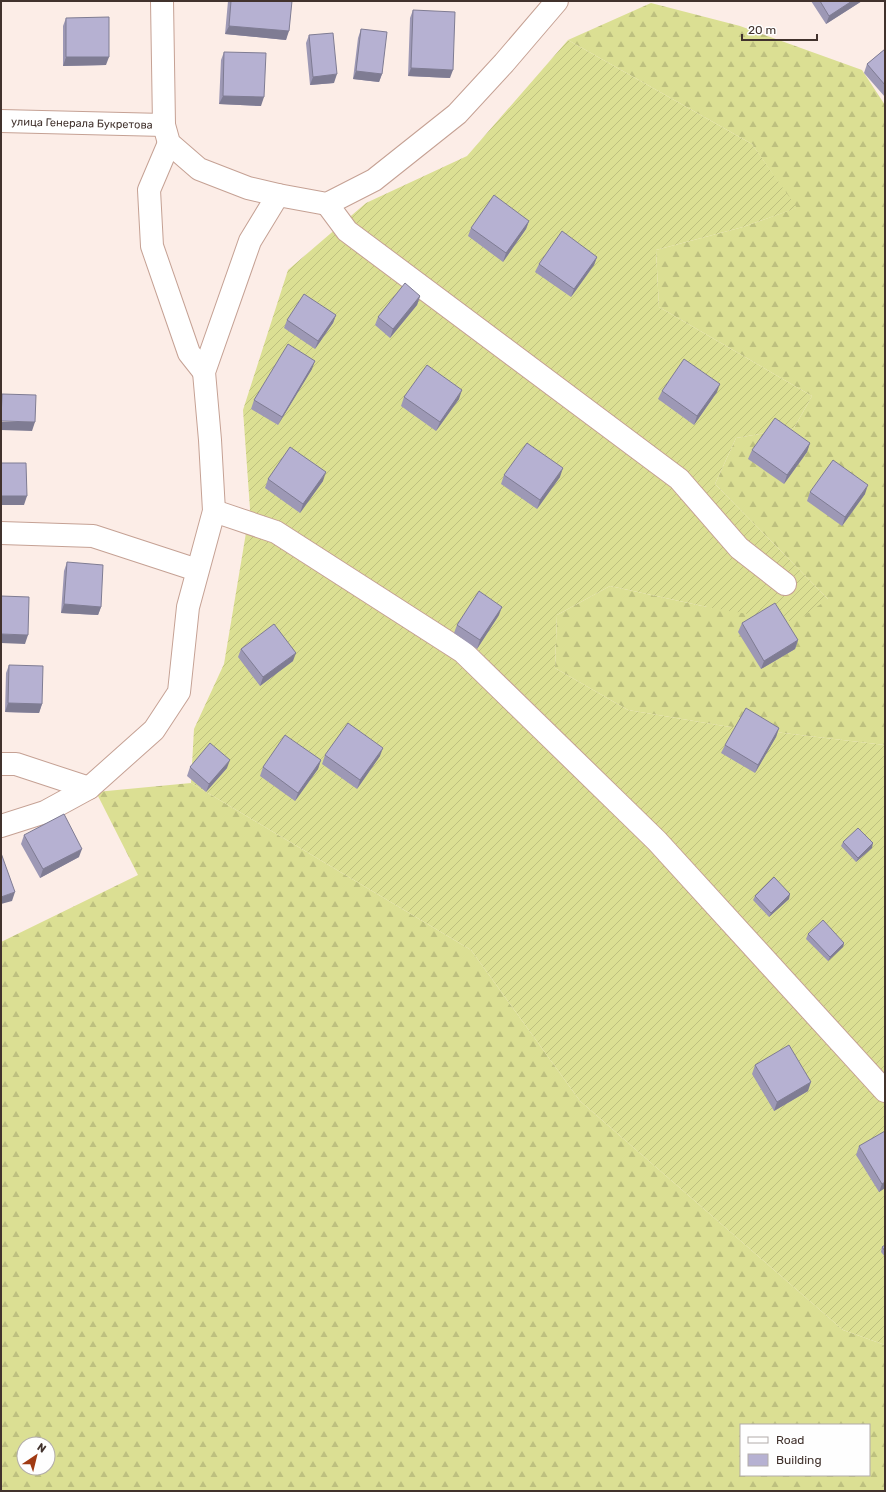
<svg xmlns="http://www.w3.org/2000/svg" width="886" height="1492" font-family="Rubik,sans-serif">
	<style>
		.forest { fill: url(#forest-firs); fill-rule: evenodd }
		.garden { fill: url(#garden-furrows) }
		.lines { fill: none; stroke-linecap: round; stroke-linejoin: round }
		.minor-casing { stroke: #c5a194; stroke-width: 24 }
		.minor { stroke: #fff; stroke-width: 22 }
		.wall { fill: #9d98b5 }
		.shaded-wall { fill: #7f7c93 }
		.building { fill: #b6b1d2; stroke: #7f7c93 }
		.labels { text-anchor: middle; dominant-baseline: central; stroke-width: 3; stroke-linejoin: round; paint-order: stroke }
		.street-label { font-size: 11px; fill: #41322d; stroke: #fefefe }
	</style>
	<defs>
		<pattern id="forest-firs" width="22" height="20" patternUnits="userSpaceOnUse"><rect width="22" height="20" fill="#dbdf93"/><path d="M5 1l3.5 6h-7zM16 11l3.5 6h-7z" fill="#bdc07f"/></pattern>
		<pattern id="garden-furrows" width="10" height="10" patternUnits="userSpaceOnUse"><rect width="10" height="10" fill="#dbdf93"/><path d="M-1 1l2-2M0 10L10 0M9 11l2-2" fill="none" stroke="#bdc07f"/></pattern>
	</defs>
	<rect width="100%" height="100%" fill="#fcede7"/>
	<path class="forest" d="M651,3l89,23 122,44 23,35v640l-161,-19 -96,-16 -73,-42 2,-53 53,-29 97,21 121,-8 -113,-115 21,-46 58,-10 18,-32 -153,-89 -3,-57 87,-23 53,-19 -44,-64 -184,-104z
		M191,783l280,167 109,151 263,229 42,15v146h-884v-549l137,-67 -42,-83zM741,1425h128v50h-128zM24,1444h24v24h-24z"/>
	<path class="garden" d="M568,40l184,104 45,64 -54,19 -87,23 3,57 153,89 -18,32 -58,10 -21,46 113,115 -33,23 -88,-15 -97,-21 -53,29 -2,53 73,42 96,16 161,19v600l-42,-15 -263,-229 -109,-151 -280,-167 3,-54 30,-65 26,-155 -7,-99 45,-140 78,-67 101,-47z"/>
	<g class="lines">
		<defs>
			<g id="minor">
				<path d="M162,1l2,124 5,18 30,26 49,19 30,7"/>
				<path id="s1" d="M1,121l163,4"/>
				<path d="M169,143l-20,47 3,56 37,107 15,19"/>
				<path d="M327,204l20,27 332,248 60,69 46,36"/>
				<path d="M214,511l62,21 187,120 194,189 228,250"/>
				<path d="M1,533l92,3 104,34"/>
				<path d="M1,764h15l73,24"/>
				<path d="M1,826l44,-14 44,-24 65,-58 25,-38 9,-85 26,-96 -4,-71 -6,-68 46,-131 28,-46 49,9 47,-24 83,-66 47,-51 53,-62"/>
			</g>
		</defs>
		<use href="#minor" class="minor-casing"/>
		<use href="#minor" class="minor"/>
	</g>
	<path class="wall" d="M228,1h64l-6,39 -61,-6z
		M811,1h51l-36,23z
		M413,10l37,68 -42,-2 2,-58z
		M66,18l40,47 -43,1v-40z
		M361,29l21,45 -3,8 -26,-3 5,-41z
		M309,35l25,48 -24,2 -4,-42z
		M885,49v48l-21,-24 3,-9z
		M224,52l37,54 -42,-2 2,-44z
		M529,221l-3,8 -23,33 -35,-26 3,-8z
		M597,257l-3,8 -23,32 -36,-25 4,-8z
		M420,296l-3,9 -27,33 -15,-13 3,-8z
		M336,315l-3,8 -18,26 -31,-21 3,-8z
		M312,369l-34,56 -27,-16 3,-9z
		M662,391l55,1 -23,33 -36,-26z
		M404,397l55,2 -23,32 -35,-25z
		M810,443l-3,9 -23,32 -36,-25 4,-9z
		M504,475l56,2 -23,32 -36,-25z
		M268,479l55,2 -23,32 -35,-25z
		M810,492l55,2 -23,32 -35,-25z
		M67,562l34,45 -3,8 -37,-2 3,-42z
		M499,615l-22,34 -23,-16 3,-8z
		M742,623l56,17 -3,9 -34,20 -23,-37z
		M241,649l52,12 -33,25 -22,-29z
		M9,665l33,39 -3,9 -34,-1 1,-39z
		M779,728l-3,9 -21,36 -34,-20 4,-8z
		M325,755l55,1 -23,33 -35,-25z
		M321,760l-3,9 -23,32 -35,-25 3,-9z
		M190,767l37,1 -21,24 -19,-16z
		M24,835l55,22 -39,21 -19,-34z
		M843,842l29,6 -16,14 -15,-16z
		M755,896l34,3 -20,18 -16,-17z
		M808,934l36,9 -1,4 -15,14 -22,-22z
		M755,1065l53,26 -34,20 -22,-37z
		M859,1146l26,42 -6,4 -23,-37z
		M885,1245v12l-4,-5 1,-5z"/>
	<path class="shaded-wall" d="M852,1h10l-36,23 3,-8z
		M229,26l60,5 -3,9 -61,-6z
		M66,57h43l-3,8 -43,1z
		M411,68l42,2 -3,8 -42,-2z
		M356,71l26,3 -3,8 -26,-3z
		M337,74l-3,9 -24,2 3,-8z
		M223,96l41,1 -3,9 -42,-2z
		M529,221l-3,8 -23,33 3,-9z
		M597,257l-3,8 -23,32 3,-8z
		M420,296l-3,9 -27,33 3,-9z
		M336,315l-3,8 -18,26 3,-8z
		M315,361l-3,8 -34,56 4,-8z
		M720,384l-3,8 -23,33 3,-9z
		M462,390l-3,9 -23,32 4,-9z
		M1,422h34l-3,9 -31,-1z
		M810,443l-3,9 -23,32 3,-9z
		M563,468l-3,9 -23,32 3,-9z
		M326,472l-3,9 -23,32 3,-9z
		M868,485l-3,9 -23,32 3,-9z
		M1,496h26l-3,9h-23z
		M64,604l37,3 -3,8 -37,-2z
		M502,607l-3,8 -22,34 3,-9z
		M1,634l27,1 -3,9 -24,-1z
		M798,640l-3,9 -34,20 3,-8z
		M296,653l-3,8 -33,25 3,-9z
		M8,703l34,1 -3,9 -34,-1z
		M779,728l-3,9 -21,36 3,-8z
		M383,748l-3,8 -23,33 3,-9z
		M230,760l-3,8 -21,24 3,-8z
		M321,760l-3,9 -23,32 3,-8z
		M873,843l-1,5 -16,14 2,-4z
		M82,849l-3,8 -39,21 3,-9z
		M15,892l-3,9 -11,3v-7z
		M790,894l-1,5 -20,18 2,-4z
		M844,943l-1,4 -15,14 2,-4z
		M811,1082l-3,9 -34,20 3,-9z
		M885,1182v6l-6,4 3,-8z"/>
	<path class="building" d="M231,1h61l-3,30 -60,-5z
		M820,1h32l-23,15z
		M413,10l42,2 -2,58 -42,-2z
		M109,17v40h-43v-39z
		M361,29l26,3 -5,42 -26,-3z
		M333,33l4,41 -24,3 -4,-42z
		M885,49v36l-18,-21z
		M224,52l42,1 -2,44 -41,-1z
		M494,195l35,26 -23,32 -35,-25z
		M562,231l35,26 -23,32 -35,-25z
		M405,283l15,13 -27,33 -15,-12z
		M304,294l32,21 -18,26 -31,-21z
		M288,344l27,17 -33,56 -28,-17z
		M684,359l36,25 -23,32 -35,-25z
		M427,365l35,25 -22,32 -36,-25z
		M2,394l34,1 -1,27 -34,-1z
		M775,418l35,25 -23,32 -35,-25z
		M527,443l36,25 -23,32 -36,-25z
		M290,447l36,25 -23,32 -35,-25z
		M833,460l35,25 -23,32 -35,-25z
		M1,463h25l1,33h-26z
		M67,562l36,3 -2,42 -37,-3z
		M479,591l23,16 -22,33 -23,-15z
		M1,596l28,1 -1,38 -27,-1z
		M775,603l23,37 -34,21 -22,-38z
		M274,624l22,29 -33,24 -22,-28z
		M9,665l34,1 -1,38 -34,-1z
		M746,708l33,20 -21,37 -33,-20z
		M348,723l35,25 -23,32 -35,-25z
		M285,735l36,25 -23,33 -35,-26z
		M210,743l20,17 -21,24 -19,-17z
		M64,814l18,35 -39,20 -19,-34z
		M858,828l15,15 -15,15 -15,-16z
		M1,853l14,39 -14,5z
		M774,877l16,17 -19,19 -16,-17z
		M823,920l21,23 -14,14 -22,-23z
		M789,1045l22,37 -34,20 -22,-37z
		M885,1131v51l-3,2 -23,-38z
		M885,1245v6l-3,-4z"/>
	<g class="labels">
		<g class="street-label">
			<text stroke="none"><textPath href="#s1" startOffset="81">улица Генерала Букретова</textPath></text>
		</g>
	</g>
	<rect width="886" height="1492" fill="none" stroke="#41322d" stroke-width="4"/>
	<rect x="740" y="1424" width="130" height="52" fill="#fefefe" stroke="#b2acaa"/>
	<rect x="748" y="1437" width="20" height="6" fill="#ffffff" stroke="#b2acaa"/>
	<text x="776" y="1444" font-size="12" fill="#41322d">Road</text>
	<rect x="748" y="1454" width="20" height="12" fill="#b6b1d2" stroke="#b2acaa"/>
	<text x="776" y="1464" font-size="12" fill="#41322d">Building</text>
	<g transform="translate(36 1456) rotate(35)"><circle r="19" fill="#fefefe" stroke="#b2acaa"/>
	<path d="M0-3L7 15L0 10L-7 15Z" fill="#a03a12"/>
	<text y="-6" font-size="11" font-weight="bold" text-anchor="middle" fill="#41322d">N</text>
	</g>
	<path d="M742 34v6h75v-6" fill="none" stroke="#41322d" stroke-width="2"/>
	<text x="748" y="34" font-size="12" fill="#41322d" stroke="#fefefe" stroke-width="3" paint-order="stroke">20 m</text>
</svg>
